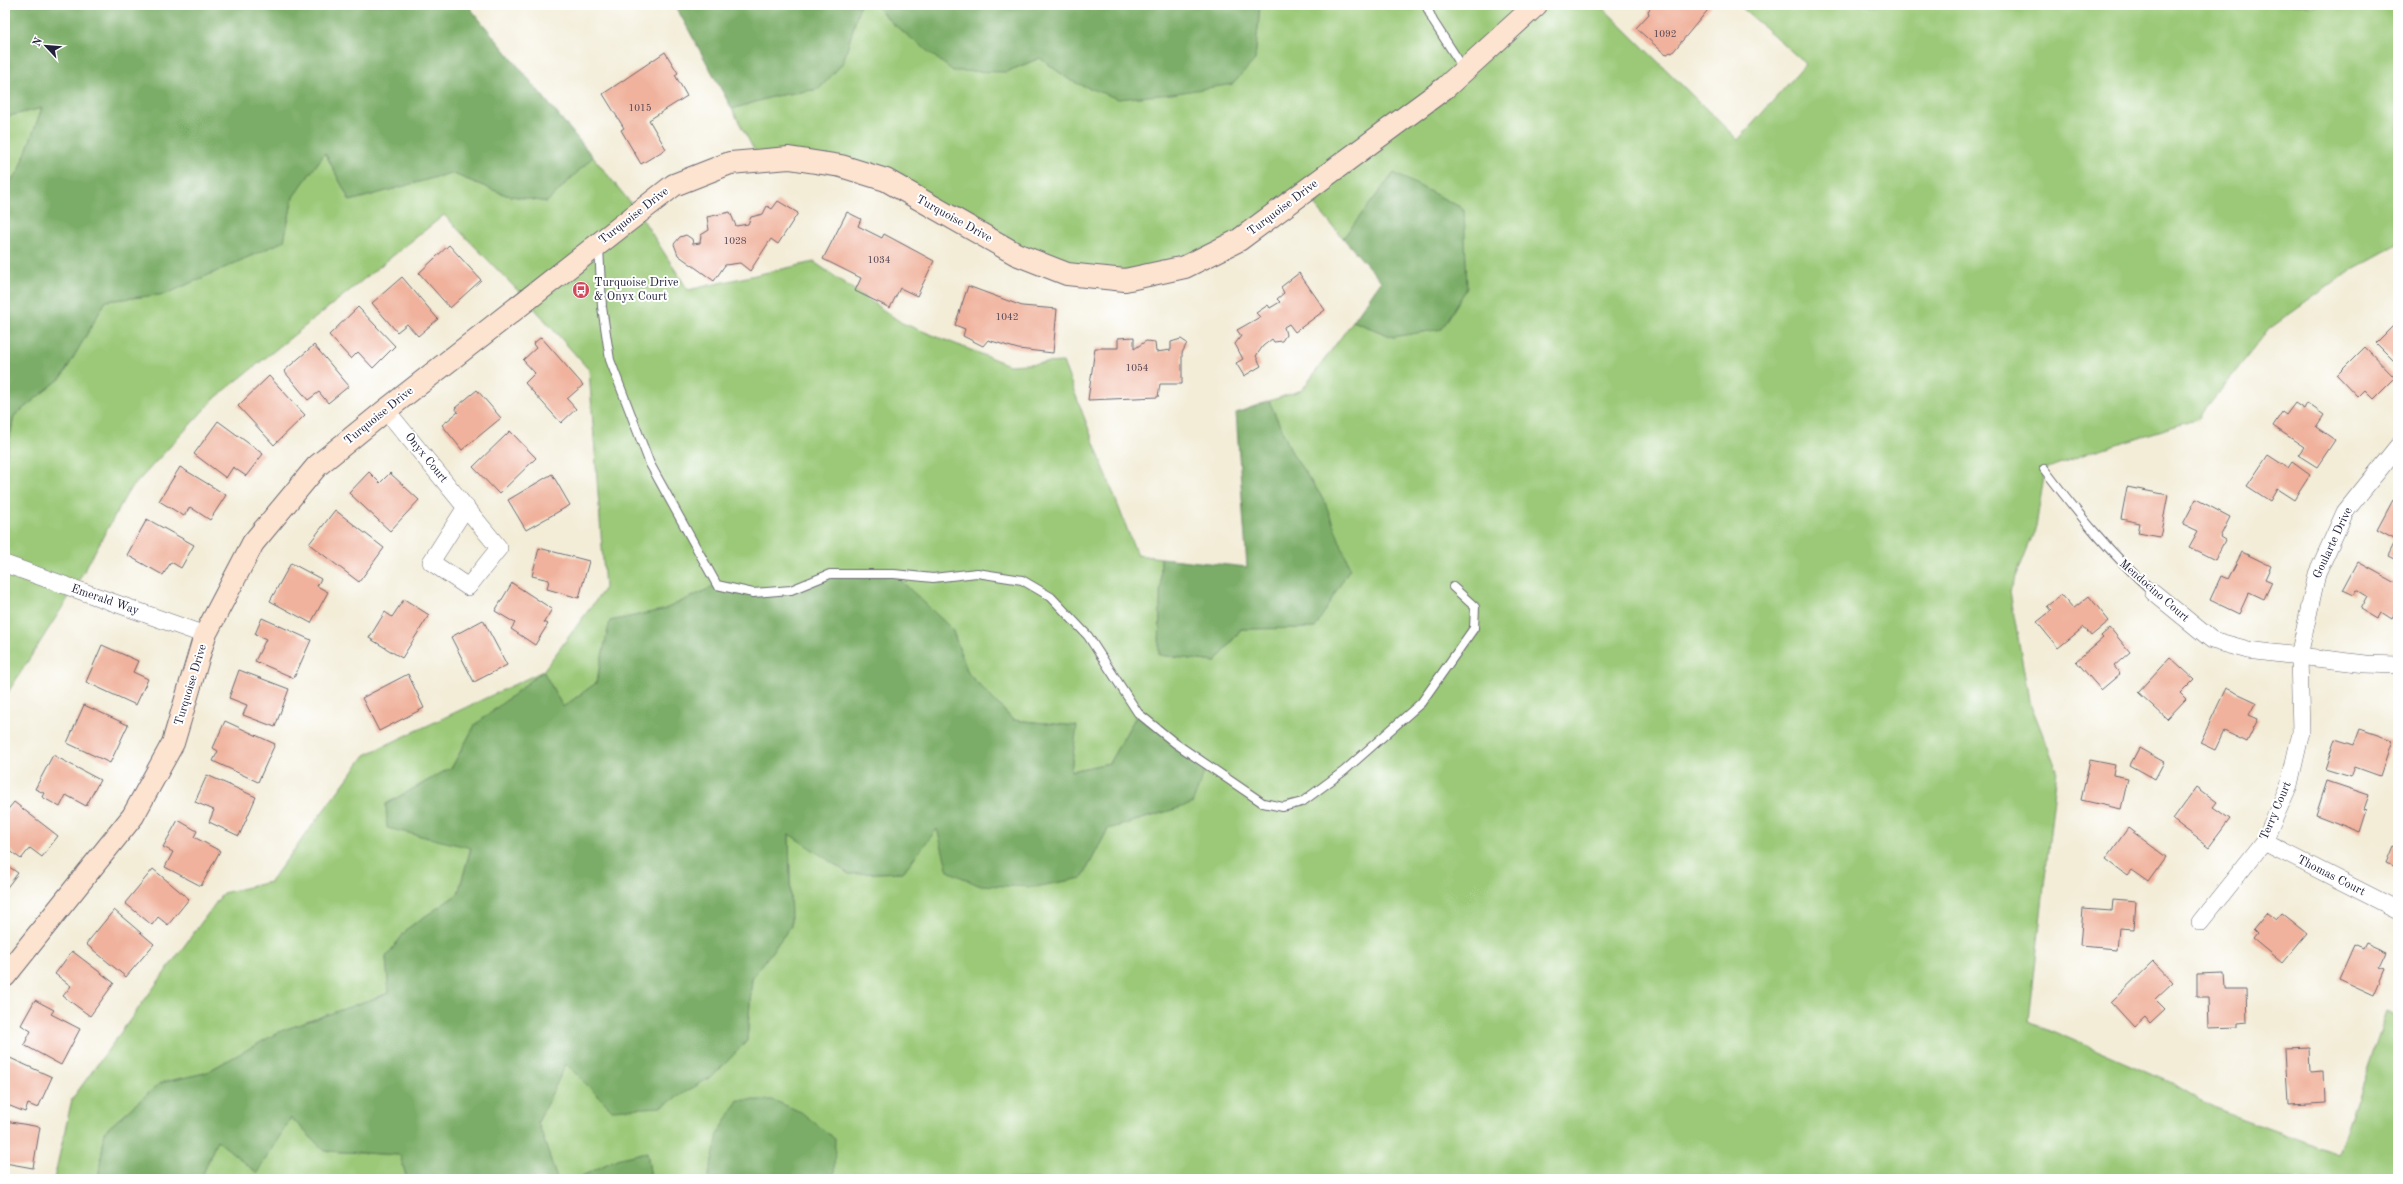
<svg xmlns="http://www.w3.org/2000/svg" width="2403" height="1184" font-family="'Old Standard TT',serif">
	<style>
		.green { fill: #9bc978; stroke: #5e765a }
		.forest { fill: #7cad68; stroke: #4f6852 }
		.building { fill: #f0b29c }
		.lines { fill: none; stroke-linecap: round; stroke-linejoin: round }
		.lane-casing { stroke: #6b6972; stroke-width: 10 }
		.street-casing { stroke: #6b6972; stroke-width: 18 }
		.secondary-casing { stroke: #6b6972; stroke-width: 24 }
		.lane { stroke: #fff; stroke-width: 8 }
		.street { stroke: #fff; stroke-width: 17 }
		.secondary { stroke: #fde4d1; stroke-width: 22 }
		.labels { text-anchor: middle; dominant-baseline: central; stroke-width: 4; stroke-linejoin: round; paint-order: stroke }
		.number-label { font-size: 10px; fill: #564653 }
		.street-label { font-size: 12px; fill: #22223b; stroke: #fff }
		.poi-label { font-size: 12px; fill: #22223b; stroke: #fff; text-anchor: start }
	</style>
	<rect width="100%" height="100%" fill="#fff"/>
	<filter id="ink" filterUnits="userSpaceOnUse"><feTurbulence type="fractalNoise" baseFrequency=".025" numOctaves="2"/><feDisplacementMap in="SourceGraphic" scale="8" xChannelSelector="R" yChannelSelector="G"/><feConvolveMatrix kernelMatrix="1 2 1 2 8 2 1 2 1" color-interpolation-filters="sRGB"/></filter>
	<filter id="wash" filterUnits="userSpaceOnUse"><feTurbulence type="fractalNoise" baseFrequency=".012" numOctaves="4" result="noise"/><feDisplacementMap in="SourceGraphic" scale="16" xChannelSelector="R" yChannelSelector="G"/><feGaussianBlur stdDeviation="0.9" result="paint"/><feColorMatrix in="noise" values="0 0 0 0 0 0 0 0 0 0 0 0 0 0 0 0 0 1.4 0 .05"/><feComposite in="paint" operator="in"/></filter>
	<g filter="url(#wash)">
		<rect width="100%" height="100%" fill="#f3edd8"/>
		<path class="green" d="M860,5h15l18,19 113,48 34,-14 31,23 184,-21 5,-55h340l138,135 68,-76 -67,-59h659v239l-47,26 -82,59 -71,90 -104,32 -49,18 -9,58 -26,65 19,108 28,70 -28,251 143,62 43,26 123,45 49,-143 11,5v163h-1747l-4,-27 -30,7 -41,20h-19l-19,-57 28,-58 46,46 135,-69 5,-63 39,-52 -2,-93 60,41 54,-2 34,-44 145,50 26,-49 84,-25 -54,-91 -29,50 -38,8 5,-45 -63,-6 -45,-47 -16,-44 -161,-39 -38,3 -36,-8 -54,25 -53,11 -14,62 -33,24 -20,-36 -68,54 -23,42 -66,37 2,24 83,19 -13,47 -50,34 -22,29 3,36 -108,38 -76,42 -45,10 -55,48 -7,48h-44l18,-80 151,-206 47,-11 95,-127 178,-84 62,-83 -16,-218 -62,-70 -83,-85 -230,184 -86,93 -54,97 -69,108v-234l9,-47 48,-39 44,-76 60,-7 118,-53 9,-44 32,-44 25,48 101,-28 55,22 41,7 46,-45 45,55 50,78 126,-28 88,61 107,42 54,-3 74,193 24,3 -2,97 57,7 25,-33 74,-1 9,-128 -31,-45 -24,-54 33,-11 51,-69 40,16 1,-164 -51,65 -39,-45 -119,74 -118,7 -181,-94 -126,-19 -28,-52 43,-13 44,-7 24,-26z
			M42,108l-23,63 -14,17v-71z
			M291,1118l34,33 75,4 7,24h-206l16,-39 40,32z"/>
		<path class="forest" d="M5,5h469l-4,3 123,149 -46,45 -41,-7 -55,-22 -101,28 -25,-48 -32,44 -9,44 -118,53 -60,7 -44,76 -48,39 -9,47v-275l14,-17 23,-63 -37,9z
			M675,5h185l-17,58 -24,26 -44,7 -43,13z
			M875,5h385l-5,55 -22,24 -62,10 -53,5 -47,-18 -31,-23 -34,14 -53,-1 -60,-47z
			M1394,173l70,36 3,79 -25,41 -49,8 -40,-16 28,-40 -38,-43z
			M1269,401l24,54 31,45 26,68 -35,60 -74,1 -25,33 -57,-7 2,-97 86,9 -11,-154z
			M830,574h64l58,55 16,44 45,47 64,6 -6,45 38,-8 29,-50 69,52 -15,39 -84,25 -26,49 -47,9 -57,-2 -30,-14 -11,-42 -34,43 -54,2 -60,-40 2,92 -39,52 -5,63 -33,34 -53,32 -49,3 -46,-46 -28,58 19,57h-150l-7,-24 -75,-4 -34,-33 -34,55 -40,-33 -16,39h-103l7,-48 55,-48 45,-10 76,-42 108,-38 -3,-36 22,-29 50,-34 13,-46 -84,-20 -1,-24 66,-37 23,-42 68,-54 20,36 33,-24 14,-62 53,-11 54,-25 36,8 38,-3z
			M738,1100h35l28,12 34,27 -1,40h-126l10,-45z
			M647,1152l4,27h-75l41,-20z"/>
		<g id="blocks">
			<path class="building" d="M1653,5h59l-40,48 -2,-1 -4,3 -30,-27 13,-14 -1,-3z
				M665,52l13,21 -3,2 12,21 -38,24 17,29 -25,15 -20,-34 3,-2 -21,-34z
				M778,201l20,12 -20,31 -7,-5 -21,32 -10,-8 -15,2 -11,16 -36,-26 -4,-11 6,-7 6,-2 6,4 1,5 7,-1 1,-8 8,-5 -2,-13 23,-5 6,14 12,-2 3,-7 12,-3 4,-8 5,3z
				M847,212l14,7 -3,7 24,12 2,-4 50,27 -17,35 -17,-8 -10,20 -35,-17 6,-13 -38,-19z
				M449,245l32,35 -31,28 -31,-35z
				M1299,273l26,37 -30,22 -6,-8 -5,3 2,8 -4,6 -8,1 -2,-3 -9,7 -7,10 5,10 -17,10 -8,-13 7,-4 -8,-15 6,-8 -4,-6 23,-13 -4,-4 12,-8 2,3 10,-6 -3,-3 7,-6 -3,-6z
				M402,277l36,42 -20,17 -11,-12 -10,8 -25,-29z
				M968,286l54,20 35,3 -4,44 -35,-4 -30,-9 -5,6 -20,-10 2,-7 -10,-4z
				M358,307l37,39 -22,22 -15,-16 -7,7 -22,-24z
				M2398,321v44l-22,-22z
				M541,337l42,48 -16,14 9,10 -15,14 -36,-40 10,-10 -12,-13 13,-12 -3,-4z
				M1134,337v12l12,-8 9,1 1,10 15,-2v-8l10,-3 6,4 -5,10v31h-22l-2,13 -70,3 7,-52h23v-10z
				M314,345l35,41 -21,17 -9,-11 -11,8 -24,-29z
				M2365,347l30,31 -21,21 -9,-9 -7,7 -21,-22z
				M269,376l36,39 -31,30 -36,-39z
				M477,390l24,28 -39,32 -20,-25 16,-13 -3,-4z
				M2295,403l9,6 3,-6 17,12 -8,12 19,13 -18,27 -19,-12 6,-8 -31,-21 9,-14 4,3z
				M218,421l45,33 -17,22 -13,-9 -7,11 -32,-24z
				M510,431l26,27 -37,36 -26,-27z
				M2268,455l20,13 4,-6 18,13 -16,25 -17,-11 -7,12 -23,-15z
				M180,467l46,28 -16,25 -20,-13 -6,9 -25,-15z
				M369,472l11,11 10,-10 29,27 -29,31 -41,-38z
				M552,474l18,31 -44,25 -18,-30z
				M2127,487l41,8 -8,42 -22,-4 2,-10 -19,-4z
				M2196,499l34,18 -10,20 5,3 -10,20 -26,-13 9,-16 -15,-7z
				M2393,500l5,2v59l-10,-5 8,-16 -19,-10z
				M335,510l49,38 -25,34 -50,-38z
				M147,519l47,26 -13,23 -10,-6 -8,13 -36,-20z
				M539,548l50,13 -10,37 -32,-9 2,-9 -17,-4z
				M2242,552l29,14 -6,13 7,3 -8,17 -15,-7 -10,22 -29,-14 11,-24 7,3z
				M2358,562l40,22v24l-6,11 -11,-7 -4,7 -17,-10 7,-13 -10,-6 -3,5 -11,-5z
				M291,563l30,16 -4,7 11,6 -17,31 -41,-22z
				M512,583l40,26 -8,13 4,2 -13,21 -24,-16 4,-6 -20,-12z
				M2061,595l12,14 16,-13 20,25 -18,15 -7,-9 -26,21 -21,-26 14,-11 -4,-5z
				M404,599l25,16 -27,43 -33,-20 16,-26 7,5z
				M262,618l49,22 -17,38 -39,-17 11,-22 -11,-5z
				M483,620l24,45 -33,17 -23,-45z
				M2110,628l20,24 -16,14 6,8 -19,16 -25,-29 27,-23 -2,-2z
				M102,645l36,16 -5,11 15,7 -12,26 -50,-23z
				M2170,657l24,22 -14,14 6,6 -19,20 -29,-27z
				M239,670l50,19 -14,38 -32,-12 4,-10 -18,-7z
				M408,674l16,34 -45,23 -17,-33z
				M2226,688l30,14 -7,13 9,4 -11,23 -23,-11 -9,19 -15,-7z
				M84,705l44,20 -18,38 -43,-20z
				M225,721l50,23 -17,38 -45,-21 5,-10 -5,-3z
				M2360,729l32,11 -12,36 -25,-9 -4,10 -26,-8 10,-30 19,6z
				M2139,748l25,14 -9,17 -25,-14z
				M53,755l47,25 -14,26 -20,-11 -6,12 -18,-10 2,-4 -9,-4z
				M2090,760l25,5 -2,10 15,3 -7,31 -40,-9z
				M207,775l49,22 -17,39 -30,-14 5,-12 -19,-8z
				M2327,781l42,14 -5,14 3,1 -7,22 -44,-17z
				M2197,787l20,15 -4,5 17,12 -21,28 -36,-27z
				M14,802l44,34 -16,21 -12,-9 -9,11 -16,-12v-34z
				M178,820l19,11 -3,6 26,14 -19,35 -36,-19 8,-15 -10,-5z
				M2128,828l38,29 -18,25 -17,-12 -4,5 -21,-16z
				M2394,846l4,2v20l-11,-5z
				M5,864l13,9 -13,17z
				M153,869l36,30 -21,26 -10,-8 -6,8 -27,-22z
				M2113,899l23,2 -2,28 -15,-1 -2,21 -37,-3 3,-37 29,2z
				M114,910l40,34 -28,33 -40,-33z
				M2267,913l9,7 6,-7 25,20 -25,30 -29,-24 4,-5 -4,-4z
				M2366,943l20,9 -7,15 6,2 -11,26 -35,-16 15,-34 9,4z
				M72,951l42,32 -24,33 -27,-20 8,-10 -16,-12z
				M2153,961l20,21 -18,17 10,10 -15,14 -5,-6 -11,10 -23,-25z
				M2224,973l1,16h21l1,33 -10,1v4l-28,1 -1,-31h-11v-23z
				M35,1000l19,10 -3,4 29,15 -19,36 -37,-20 7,-14 -10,-6z
				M2310,1048l1,23 13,-1 1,33 -37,2 -3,-56z
				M10,1058l42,19 -14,31 -10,-4 -3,8 -20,-8v-34z
				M5,1121l35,6 -7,41 -28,-5z"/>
		</g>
	</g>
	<g filter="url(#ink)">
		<use href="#blocks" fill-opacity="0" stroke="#6b6972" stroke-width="1"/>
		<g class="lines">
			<defs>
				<path id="lane" d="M1426,5l7,16 31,48
					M599,246l3,61 8,53 40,104 67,121 36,8 38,-3 39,-16h64l39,4 44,-5 45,7 29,17 37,39 50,77 37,30 88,60 20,4 19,-5 42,-31 77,-68 53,-75 1,-21 -22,-20
					M2044,469c36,47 65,83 109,123"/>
				<path id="street" d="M386,410l113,138 -31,39 -37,-25 35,-55
					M5,564l200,71
					M2153,592l59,48 36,10 118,14 32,1
					M2264,842l134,68
					M2200,922l64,-80 25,-57 12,-53 -2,-76 18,-82 28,-62 53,-66"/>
				<path id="secondary" d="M5,976l128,-160 40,-73 32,-108 48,-92 64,-77 69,-56 288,-225 56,-22 59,-5 52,8 45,14 130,74 51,20 58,6 60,-13 54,-27 207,-153 90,-82"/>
			</defs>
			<use href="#lane" class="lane-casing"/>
			<use href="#street" class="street-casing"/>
			<use href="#secondary" class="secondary-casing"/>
			<use href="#lane" class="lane"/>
			<use href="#street" class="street"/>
			<use href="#secondary" class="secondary"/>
		</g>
	</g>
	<defs>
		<symbol id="bus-disc" viewBox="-11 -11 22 22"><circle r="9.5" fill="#d1495b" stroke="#fff"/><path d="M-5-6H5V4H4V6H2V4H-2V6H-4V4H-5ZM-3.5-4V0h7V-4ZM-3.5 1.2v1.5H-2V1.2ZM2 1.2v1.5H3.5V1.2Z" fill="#fff"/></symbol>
	</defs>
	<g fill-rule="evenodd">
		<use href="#bus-disc" x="571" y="280" width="20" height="20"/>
	</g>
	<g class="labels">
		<g class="number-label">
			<text x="1665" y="34">1092</text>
			<text x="640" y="108">1015</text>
			<text x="735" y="241">1028</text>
			<text x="879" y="260">1034</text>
			<text x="1007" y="317">1042</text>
			<text x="1137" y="368">1054</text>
		</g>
		<g class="street-label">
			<text transform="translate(1283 208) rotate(-37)">Turquoise Drive</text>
			<text transform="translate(634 216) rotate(-38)">Turquoise Drive</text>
			<text transform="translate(954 219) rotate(29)">Turquoise Drive</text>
			<text transform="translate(379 416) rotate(-39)">Turquoise Drive</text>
			<text transform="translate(426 458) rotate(51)">Onyx Court</text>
			<text transform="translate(2333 543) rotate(-65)">Goularte Drive</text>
			<text transform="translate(2154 591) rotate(41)">Mendocino Court</text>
			<text transform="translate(105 600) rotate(19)">Emerald Way</text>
			<text transform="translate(191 685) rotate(-73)">Turquoise Drive</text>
			<text transform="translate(2276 811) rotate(-67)">Terry Court</text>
			<text transform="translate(2331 876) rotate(27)">Thomas Court</text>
		</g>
		<g class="poi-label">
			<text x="594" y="283">Turquoise Drive<tspan x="594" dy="14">&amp; Onyx Court</tspan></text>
		</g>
	</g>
	<rect width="2403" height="1184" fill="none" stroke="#fff" stroke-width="20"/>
	<g transform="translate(46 46) rotate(296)" stroke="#ffffff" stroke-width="3" paint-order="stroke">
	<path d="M0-3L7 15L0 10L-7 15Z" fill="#22223b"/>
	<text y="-6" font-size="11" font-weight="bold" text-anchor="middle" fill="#22223b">N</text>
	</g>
</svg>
